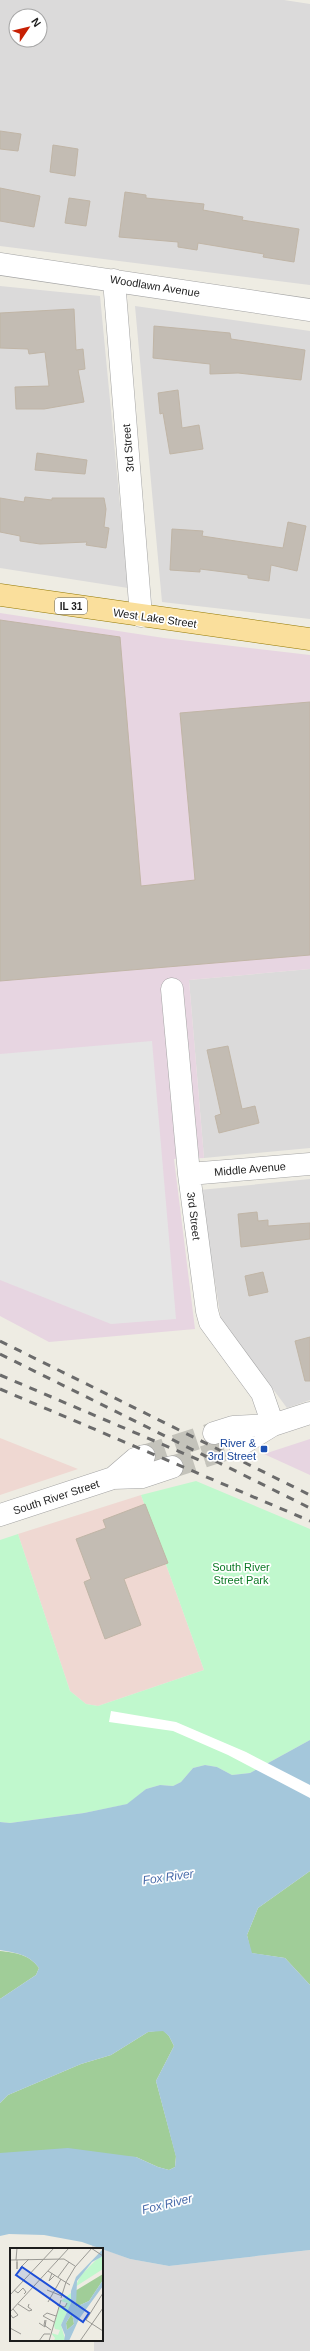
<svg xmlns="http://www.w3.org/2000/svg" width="310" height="2351" font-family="Arial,sans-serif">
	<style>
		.residential { fill: #dbdada; fill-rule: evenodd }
		.commercial { fill: #efd8d2 }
		.industrial { fill: #e7d5e1 }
		.forest { fill: #a0cd98 }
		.park { fill: #c0f8cd }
		.parking { fill: #e5e5e5 }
		.water { fill: #a4c7db }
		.pier { fill: #fff }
		.building { fill: #c3bcb3; stroke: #c0b5a6 }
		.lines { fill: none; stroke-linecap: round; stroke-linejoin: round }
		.minor-tunnel { stroke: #c4c3bb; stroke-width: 22; stroke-dasharray: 22 11; stroke-linecap: butt }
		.minor-casing { stroke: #a4a4a4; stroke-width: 23 }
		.major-casing { stroke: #947903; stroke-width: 23 }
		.minor { stroke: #fff; stroke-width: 22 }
		.major { stroke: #fadf9c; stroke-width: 22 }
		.rail { stroke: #6b6b6b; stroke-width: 3; stroke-dasharray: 8 8; stroke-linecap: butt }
		.transit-dot { fill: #1a4fb4; stroke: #fff; stroke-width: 1.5 }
		.labels { text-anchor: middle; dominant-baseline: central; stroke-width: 3.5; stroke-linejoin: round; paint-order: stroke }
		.shield { fill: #fff; stroke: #616161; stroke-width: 1 }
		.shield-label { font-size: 10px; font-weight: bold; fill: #1d1d1d }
		.street-label { font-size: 11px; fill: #1d1d1d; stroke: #fff }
		.transit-label { font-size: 11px; fill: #164399; stroke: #fff; text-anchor: end }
		.park-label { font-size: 11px; fill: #0d7926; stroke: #fff }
		.water-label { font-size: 12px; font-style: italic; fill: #4b6dab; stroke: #fff }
		.inset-road { fill: none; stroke: #9a9994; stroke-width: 1 }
		.view { fill: #1d4ed8; fill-opacity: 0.15; stroke: #1d4ed8; stroke-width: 2 }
		.inset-edge { fill: none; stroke: #1d1d1d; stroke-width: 2 }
	</style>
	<rect width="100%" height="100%" fill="#eeece3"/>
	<path class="residential" d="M0,0h284l26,4v281l-310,-39zM16,16h24v24h-24z
		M0,286l100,10 28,292 -128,-20z
		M135,306l175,25v288l-148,-17z
		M310,969v179l-106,10 -15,-178z
		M310,1179v221l-23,8 -66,-89 -21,-129z
		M92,2245l38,14 39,7 141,-16v101h-216v-11h8v-91h-10z"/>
	<path class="commercial" d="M0,1438l78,31 -78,26z
		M141,1495l63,175 -106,36 -12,-2 -16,-13 -52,-157z"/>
	<path class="industrial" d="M0,613l164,25 146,17v314l-121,11 15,178 -30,1 21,170 -146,13 -49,-26z
		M310,1439v36l-46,-21z"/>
	<path class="forest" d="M310,1871v114l-25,-27 -34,-5 -4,-18 11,-27z
		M0,1951c16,2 29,3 39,17l-3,7 -36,24z
		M163,2030l6,6 5,10 -18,35 20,75 -1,11 -6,3 -11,-3 -22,-10 -136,-4v-50l8,-8 73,-31 30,-9 37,-23z"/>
	<path class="park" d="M196,1481l114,48v211l-60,33 -18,2 -15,-8 -12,-2 -12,3 -12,14 -8,4 -13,-1 -14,4 -18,15 -44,9 -74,10 -10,-1v-282l18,-6 52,157 16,13 12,2 106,-36 -63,-175z"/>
	<path class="parking" d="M152,1041l24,278 -65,5 -111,-44v-226z"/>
	<path class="water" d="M310,1740v131l-52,37 -11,27 5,18 33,5 25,27v265l-141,16 -39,-7 -48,-17 -38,-7 -35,-1 -9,2v-83l68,-5 68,9 22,10 11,3 6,-3 1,-10 -20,-76 18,-35 -5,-10 -6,-5 -15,1 -37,23 -30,9 -73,31 -8,8v-104l36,-24 3,-7c-10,-14 -23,-15 -39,-18v-128l10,1 74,-10 43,-9 19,-15 14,-4 13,1 8,-4 12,-14 12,-3 12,2 15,8 18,-2z"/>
	<path class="pier" d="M111,1711l65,11 70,30 64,33v13l-82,-43 -55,-24 -64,-9z"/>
	<path class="building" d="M0,131l21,3 -3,17 -18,-2z
		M53,145l25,4 -3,27 -25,-4z
		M0,188l40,8 -6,31 -34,-6z
		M125,192l21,3v3l58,6 -1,6 40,7 -1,3 57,9 -5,33 -31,-5 1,-3 -66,-11 -1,7 -19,-3v-5l-59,-5z
		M69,198l21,3 -4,25 -21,-3z
		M74,309l2,41 7,-1 2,20 -7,1 6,32 -40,7h-28l-1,-22 34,-1 -4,-34 -16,2 -1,-5 -28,-1v-35z
		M154,326l76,7 1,6 74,11 -4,30 -63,-7 -28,1v-10l-57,-6z
		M178,390l4,38 17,-3 4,24 -33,5 -7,-41 -3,1 -2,-21z
		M37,453l50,7 -2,14 -50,-4z
		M25,497l27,3v-2h52l2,11 -2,18 5,1 -3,20 -20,-3 1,-3 -47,2 -20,-3v-5l-20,-4v-34l24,4z
		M288,522l18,4 -9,45 -26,-6 -2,16 -21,-3v-3l-48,-6v3l-30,-2 2,-41 31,2 -1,5 81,12z
		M0,620l120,17 21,249 54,-6 -15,-167 130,-11v253l-310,26z
		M228,1046l14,63 13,-3 4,17 -40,10 -4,-17 6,-2 -14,-64z
		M257,1212l1,9 10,-1v6l42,-3v16l-69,8 -3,-33z
		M263,1272l5,20 -19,4 -4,-20z
		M310,1337v44h-5l-10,-40z
		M145,1504l23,59 -44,16 17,46 -36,14 -21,-57 7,-3 -15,-40 30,-11 -3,-8z"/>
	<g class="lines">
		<path class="minor-tunnel" d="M144,1456l70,-23
			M172,1467l68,-22"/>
		<defs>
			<path id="minor" d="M0,264l310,46
				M114,280l27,336
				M172,989l17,185 18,137 3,11 52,71 11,32
				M189,1174l121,-10
				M214,1433l19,-6 37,-2
				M240,1445l33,-20 37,-12
				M113,1478l22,-19 9,-3
				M0,1515l113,-37 29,-1 30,-10"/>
			<path id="major" d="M0,595l310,44"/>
		</defs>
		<use href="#minor" class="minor-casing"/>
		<use href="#major" class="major-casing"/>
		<use href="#minor" class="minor"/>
		<use href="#major" class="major"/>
		<path class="rail" d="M0,1341l310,154
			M0,1354l310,154
			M0,1375l206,88
			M0,1389l310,132"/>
	</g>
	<rect class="transit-dot" x="260" y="1445" width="8" height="8" rx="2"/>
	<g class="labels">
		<rect class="shield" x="55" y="598" width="32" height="16" rx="3"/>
		<g class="shield-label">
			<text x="71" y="606">IL 31</text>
		</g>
		<g class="street-label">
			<text transform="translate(155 286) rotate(9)">Woodlawn Avenue</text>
			<text transform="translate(128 448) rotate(-95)">3rd Street</text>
			<text transform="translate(155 618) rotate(8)">West Lake Street</text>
			<text transform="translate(250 1169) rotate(-5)">Middle Avenue</text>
			<text transform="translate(194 1216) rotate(83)">3rd Street</text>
			<text transform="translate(56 1497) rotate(-18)">South River Street</text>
		</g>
		<g class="transit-label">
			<text x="256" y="1443">River &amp;<tspan x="256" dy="13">3rd Street</tspan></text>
		</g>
		<g class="park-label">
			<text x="241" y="1567">South River<tspan x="241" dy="13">Street Park</tspan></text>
		</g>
		<g class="water-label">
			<text transform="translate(168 1877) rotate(-8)">Fox River</text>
			<text transform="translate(167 2204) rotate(-14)">Fox River</text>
		</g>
	</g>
	<g transform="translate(10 2248)">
		<rect width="93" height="93" fill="#eeece3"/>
		<path d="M93,26v6l-14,21 -13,6 -1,-16zM62,65l2,11 -7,6 -1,-7z" fill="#a0cd98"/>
		<path d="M89,9h4v12l-28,18 6,-12zM61,45v10l-10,22 4,14 -1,2h-10l1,-3 -4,-5 7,2 2,-5 -5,-1 -1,-4 6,-20 5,2 2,-4 -6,-2z" fill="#c0f8cd"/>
		<path d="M93,1v7l-11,6 -15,19 -1,26 13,-6 14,-21v6l-24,33 -10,22h-5l1,-6 -4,-10 10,-22v-12l5,-14zM62,65l2,11 -7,6 -1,-7z" fill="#a4c7db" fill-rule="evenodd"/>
		<path class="inset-road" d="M81,0l12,8M0,12l54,-1 11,7M6,12l1,-12M7,12v9v-7M10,20l9,-9M38,23l22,14M42,25l-3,8 6,-6M48,29l11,-15M4,42l4,3 5,-5 3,4 -2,2M37,42l15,6M93,45l-17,27 17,11M0,47l44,-47M51,50l5,-16 9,-15 17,-19M38,54l13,-23M8,56l11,7 3,-1 -4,-3 1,-3M47,57l8,2 2,-4M0,64l59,-64M0,66l3,4 5,-3 -5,-6M35,72l-1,5 7,5M44,74l-11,-6 4,-3 9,3M29,75l6,4 1,-7M0,80l11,6M29,93l5,-7h6M39,93l12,-41M70,93l23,-33"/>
		<path class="view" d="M12,19l67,46 -6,9 -67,-47z"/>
		<rect width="93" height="93" class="inset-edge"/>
	</g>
	<g transform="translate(28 28) rotate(55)"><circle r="19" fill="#ffffff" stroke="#a5a5a5"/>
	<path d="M0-3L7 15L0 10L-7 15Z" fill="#c72004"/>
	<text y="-6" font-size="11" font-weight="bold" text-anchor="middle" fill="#1d1d1d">N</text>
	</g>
</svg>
